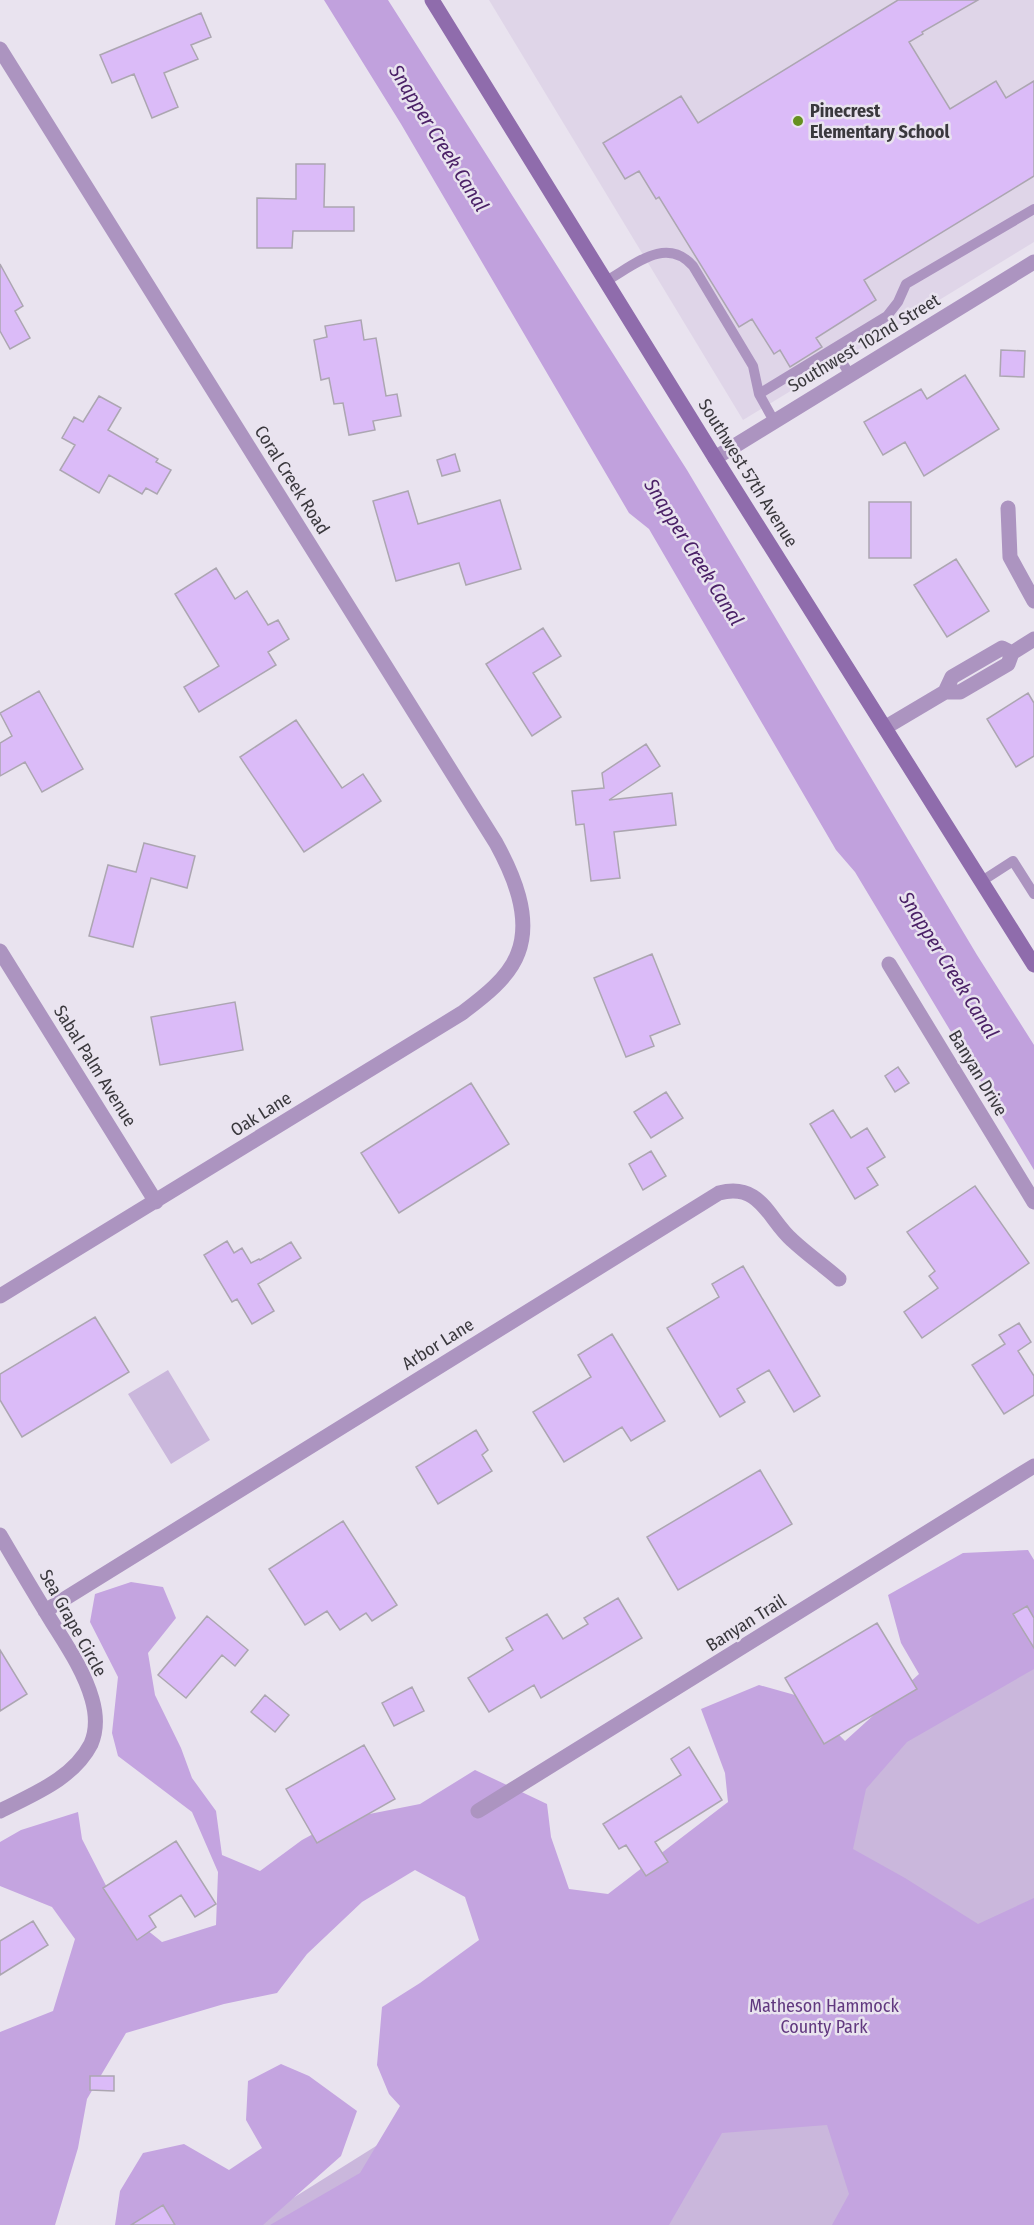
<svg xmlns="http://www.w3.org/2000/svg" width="1034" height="2225" font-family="'Fira Sans Condensed',sans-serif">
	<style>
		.built { fill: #dfd5e8 }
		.green { fill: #cab7dc }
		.forest { fill: #c4a4e0 }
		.water { fill: #c1a1dd }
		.building { fill: #dbbbf8; stroke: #aca6b1; stroke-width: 1.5 }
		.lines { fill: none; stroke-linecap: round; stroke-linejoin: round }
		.service { stroke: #ac94c0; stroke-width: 10 }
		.minor { stroke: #ac94c0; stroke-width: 15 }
		.secondary { stroke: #8f6cac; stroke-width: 15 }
		.poi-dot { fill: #659020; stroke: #e9e3ef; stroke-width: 2 }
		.labels { text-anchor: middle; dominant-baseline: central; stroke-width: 5; stroke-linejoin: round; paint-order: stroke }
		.poi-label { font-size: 18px; font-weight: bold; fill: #3a383d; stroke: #e9e3ef; text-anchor: start }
		.street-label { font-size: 18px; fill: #3a383d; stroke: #e9e3ef }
		.park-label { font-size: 18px; fill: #61387f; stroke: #e9e3ef }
		.water-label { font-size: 20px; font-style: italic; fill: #4b2167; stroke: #e9e3ef }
	</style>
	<rect width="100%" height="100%" fill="#e9e3ef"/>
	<path class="built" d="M489,0h545v242l-291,178z"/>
	<path class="green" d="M168,1370l42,70 -39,24 -43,-70z
		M1034,1645v580h-784l287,-180 -45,-78z"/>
	<path class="forest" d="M1028,1550l6,10v109l-127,73 -41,47 -13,60 52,29 73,46 56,-26v327h-202l17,-31 -22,-69 -105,8 -53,92h-399l90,-52 40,-67 -11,-12 -12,-29 5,-58 38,-24 59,-43 -14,-43 -50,-27 -53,32 -55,52 -30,39 -53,11 -98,29 -39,66 -9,49 -23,77h-55v-193l53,-21 22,-72 -23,-32 -52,-21v-44l21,-12 57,-18 4,27 34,66 46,37 54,-17 2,-53 -26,-60 -74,-56 -6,-23 6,-56 -28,-55 5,-28 36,-12 32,5 13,31 -28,35 7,42 26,53 11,30 24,33 6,44 38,16 42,-31 37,-20 81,-16 55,-34 72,34 4,33 18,52 39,5 120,-92 -3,-29 -24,-64 58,-24 43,12 43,44 74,-67 -18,-31 -13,-48 75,-42z
		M281,2064l28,12 48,35 -16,45 -78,69h-148l5,-34 23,-38 41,-9 45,26 33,-22 -16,-28 2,-39z"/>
	<path class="water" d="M324,0h64l299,470 290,485 57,90v125l-179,-298 -19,-22 -187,-321 -20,-16 -228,-389z"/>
	<path class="building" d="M898,0h80l-56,32 1,2 -14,8 41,67 46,-28 10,17 28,-17v95l-170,104 12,20 -60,38 6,9 -32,20 -10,-17 -6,4 -22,-35 -13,8 -80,-130 -3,2 -17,-28 -14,8 -22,-36 78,-47 17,27z
		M201,13l10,24 -20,8 7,14 -34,14 14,34 -26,11 -18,-44 -22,9 -12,-28z
		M296,164h29l-1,43h30v24h-61l-1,17h-35v-50l39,1z
		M0,264l23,42 -8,5 15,27 -20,11 -10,-18z
		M361,320l3,20 12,-2 10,58 11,-2 4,22 -28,5 2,9 -26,5 -6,-32 -9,1 -5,-26 -8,2 -7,-40 13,-3 -2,-11z
		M1001,350l24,1 -1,26 -24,-1z
		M965,375l34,54 -75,47 -19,-34 -22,13 -19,-33 57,-33 6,10z
		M99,396l22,12 -13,22 50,29 -2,3 15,8 -14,24 -11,-6 -4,6 -33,-19 -10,18 -39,-23 15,-25 -13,-7 12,-21 9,5z
		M455,454l5,17 -18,5 -5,-16z
		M408,491l10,33 82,-24 21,69 -55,16 -7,-22 -63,18 -23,-80z
		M869,502h42v56h-42z
		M956,559l33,52 -42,26 -33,-52z
		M216,568l19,31 12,-8 21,34 10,-5 11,19 -21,13 8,13 -77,47 -15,-25 35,-21 -44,-72z
		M543,628l18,28 -28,17 28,44 -29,19 -46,-72z
		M39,691l44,78 -41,23 -17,-30 -25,14v-33l12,-7 -12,-23z
		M1028,693l6,10v53l-18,11 -29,-48z
		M296,720l46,68 21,-14 18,27 -77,51 -64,-95z
		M646,744l14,22 -51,34 63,-7 4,32 -62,7 6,46 -29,3 -7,-57 -8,1 -4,-34 32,-3 -2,-15z
		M144,843l51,13 -8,32 -36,-10 -18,69 -44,-11 19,-71 28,7z
		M652,954l28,70 -30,12 4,10 -28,11 -32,-79z
		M235,1002l8,48 -83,15 -9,-48z
		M898,1067l11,16 -14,9 -10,-16z
		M471,1083l38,61 -110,69 -38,-60z
		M666,1092l17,26 -32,20 -17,-26z
		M833,1110l18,28 16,-10 18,29 -18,11 11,17 -23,14 -45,-75z
		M651,1151l15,25 -23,14 -14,-26z
		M975,1186l54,77 -107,75 -18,-26 34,-24 -9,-12 6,-5 -28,-39z
		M227,1241l7,12 8,-5 9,15 8,-4 1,1 31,-18 10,16 -43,26 16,27 -22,13 -15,-25 -5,3 -28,-47z
		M743,1266l77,130 -26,16 -25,-42 -32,19 8,13 -25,15 -53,-89 52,-31 -7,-13z
		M95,1317l34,55 -107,65 -22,-37v-26z
		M1019,1323l12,19 -13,9 16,25v19l-30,19 -32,-49 33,-21 -6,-9z
		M612,1334l53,87 -34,20 -9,-14 -58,35 -31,-50 58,-35 -13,-22z
		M476,1430l12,20 -6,5 10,16 -54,33 -22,-37z
		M760,1470l32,54 -114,66 -31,-53z
		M343,1521l54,84 -25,16 -6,-8 -26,17 -13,-19 -22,14 -36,-56z
		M618,1598l24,40 -101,60 -7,-13 -45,27 -21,-34 45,-28 -7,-12 41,-24 16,25 25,-15 -4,-6z
		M1027,1606l7,12v30l-21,-34z
		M207,1616l41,34 -13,16 -13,-11 -36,43 -28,-23z
		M877,1623l40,66 -93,55 -39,-66z
		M0,1650l27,44 -27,17z
		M412,1687l12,24 -30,15 -12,-23z
		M265,1695l24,20 -14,17 -24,-20z
		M364,1745l31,54 -78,44 -31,-54z
		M689,1747l33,53 -67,42 13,20 -22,14 -20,-31 -7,4 -16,-25 78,-49 -10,-16z
		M176,1841l40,63 -21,13 -14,-22 -32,21 7,11 -19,13 -34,-52z
		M33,1921l15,24 -48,30v-34z
		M90,2076h24v15l-24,-1z
		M163,2205l12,20h-44z"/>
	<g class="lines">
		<path class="service" d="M606,281c27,-15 60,-46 87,-15l60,100 6,28 15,27
			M834,349l16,26
			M759,394l128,-78 11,-14 8,-18 128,-75
			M982,881l31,-20 21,33"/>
		<path class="minor" d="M0,49l496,794c17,31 36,74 22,110 -9,25 -36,45 -56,60l-462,283
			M715,458l319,-196
			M1008,508l2,49 24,44
			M945,692l7,-15 50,-29 10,5
			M886,727l59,-35h15l48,-28 4,-11 22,-14
			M0,951l156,251
			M889,964l145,238
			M0,1535c17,29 34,58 52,87 15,24 32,49 40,77 4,14 5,31 -1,45 -18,35 -58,50 -91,67
			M45,1611l674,-418c42,-11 49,26 73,47 15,14 32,26 47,39
			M478,1811l556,-345"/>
		<path class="secondary" d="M432,0l283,458 319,507"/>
	</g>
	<circle class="poi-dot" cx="798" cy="121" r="6"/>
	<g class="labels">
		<g class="poi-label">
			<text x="810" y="111">Pinecrest<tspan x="810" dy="21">Elementary School</tspan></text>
		</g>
		<g class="street-label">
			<text transform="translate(864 343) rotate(-31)">Southwest 102nd Street</text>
			<text transform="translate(748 473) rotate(58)">Southwest 57th Avenue</text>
			<text transform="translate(292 480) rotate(58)">Coral Creek Road</text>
			<text transform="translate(95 1066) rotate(58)">Sabal Palm Avenue</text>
			<text transform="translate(978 1073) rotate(59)">Banyan Drive</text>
			<text transform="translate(261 1114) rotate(-32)">Oak Lane</text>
			<text transform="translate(438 1344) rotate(-32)">Arbor Lane</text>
			<text transform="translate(73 1623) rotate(61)">Sea Grape Circle</text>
			<text transform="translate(746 1623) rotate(-32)">Banyan Trail</text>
		</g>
		<g class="park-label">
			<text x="824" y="2006">Matheson Hammock<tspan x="824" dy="21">County Park</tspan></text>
		</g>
		<g class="water-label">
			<text transform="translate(439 138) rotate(58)">Snapper Creek Canal</text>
			<text transform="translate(694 552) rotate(58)">Snapper Creek Canal</text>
			<text transform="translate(949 965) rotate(58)">Snapper Creek Canal</text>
		</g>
	</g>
</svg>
